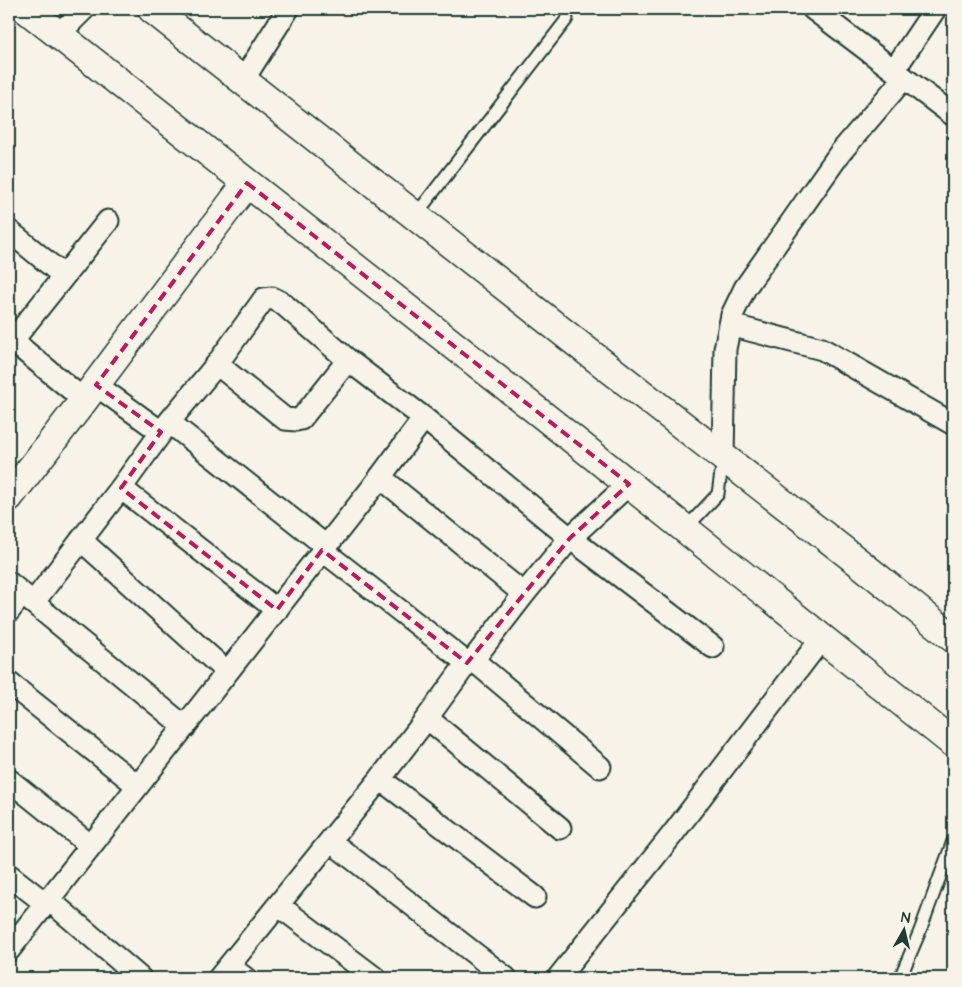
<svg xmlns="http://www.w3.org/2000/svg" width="962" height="987" font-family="'Architects Daughter',sans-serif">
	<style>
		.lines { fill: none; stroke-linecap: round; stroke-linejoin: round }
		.service-casing { stroke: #1f3d34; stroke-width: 15 }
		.minor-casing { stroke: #1f3d34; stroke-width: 25 }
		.tertiary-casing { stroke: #1f3d34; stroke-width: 31 }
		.service { stroke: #f7f3e8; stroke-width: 11 }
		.minor { stroke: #f7f3e8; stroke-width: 21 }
		.tertiary { stroke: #f7f3e8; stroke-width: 28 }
		.marked { fill: none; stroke: #c2185b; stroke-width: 4; stroke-dasharray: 10 6; stroke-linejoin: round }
	</style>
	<rect width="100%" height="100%" fill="#f7f3e8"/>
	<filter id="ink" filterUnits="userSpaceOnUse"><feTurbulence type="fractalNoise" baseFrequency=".02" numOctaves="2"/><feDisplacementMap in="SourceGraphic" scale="10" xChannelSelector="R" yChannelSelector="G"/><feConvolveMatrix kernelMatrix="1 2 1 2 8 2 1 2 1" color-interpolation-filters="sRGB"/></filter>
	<g filter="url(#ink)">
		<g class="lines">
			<defs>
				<path id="service" d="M415,216l152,-197
					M685,529l33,-35 5,-36
					M900,978l20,-47 33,-90"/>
				<path id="minor" d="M813,9l140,106
					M59,34l25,-25
					M894,70l41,-61
					M243,80l45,-71
					M9,231l55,45
					M730,325l92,24 131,75
					M9,338l75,62
					M9,345l99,-124
					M217,364l68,55 11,1 5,-1 47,-59
					M96,385l65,47
					M169,422l157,124
					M723,457l2,-108 7,-34 13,-27 95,-135 64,-75
					M380,477l144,117
					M121,488l156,122
					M81,540l146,132
					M322,550l145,113
					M9,583l176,144
					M33,603l88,-115 48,-66 48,-58 47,-65 8,-1 10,5 66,57 76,58 146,120 143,109
					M9,611l13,-17
					M473,660l127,107
					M9,683l129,103
					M427,718l133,110
					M380,779l155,118
					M9,780l82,66
					M330,841l176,137
					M9,875l36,28
					M48,899l92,79
					M278,905l97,73
					M9,950l363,-462 52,-70
					M229,966l16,12
					M219,978l161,-199 47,-61 40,-55 6,-3 51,-66 46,-56 59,-54
					M558,978l114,-143 150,-197"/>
				<path id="tertiary" d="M26,9l519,408 408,326
					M152,9l440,346 270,210 91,73
					M9,497l75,-97 163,-217"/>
			</defs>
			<use href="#service" class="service-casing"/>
			<use href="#minor" class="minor-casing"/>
			<use href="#tertiary" class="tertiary-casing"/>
			<use href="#service" class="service"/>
			<use href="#minor" class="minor"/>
			<use href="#tertiary" class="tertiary"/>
		</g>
	</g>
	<path class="marked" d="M247,183l382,301 -59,54 -103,125 -145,-113 -45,60 -156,-122 40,-56 -65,-47z"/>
	<rect width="962" height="987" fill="none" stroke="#f7f3e8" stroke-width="30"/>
	<rect x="15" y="15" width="932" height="957" fill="none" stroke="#1f3d34" stroke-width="2" filter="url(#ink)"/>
	<g transform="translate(904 930) rotate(8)" stroke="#f7f3e8" stroke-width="4" paint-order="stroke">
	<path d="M0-4L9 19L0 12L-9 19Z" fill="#1f3d34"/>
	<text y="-8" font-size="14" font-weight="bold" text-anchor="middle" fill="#1f3d34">N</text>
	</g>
</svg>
